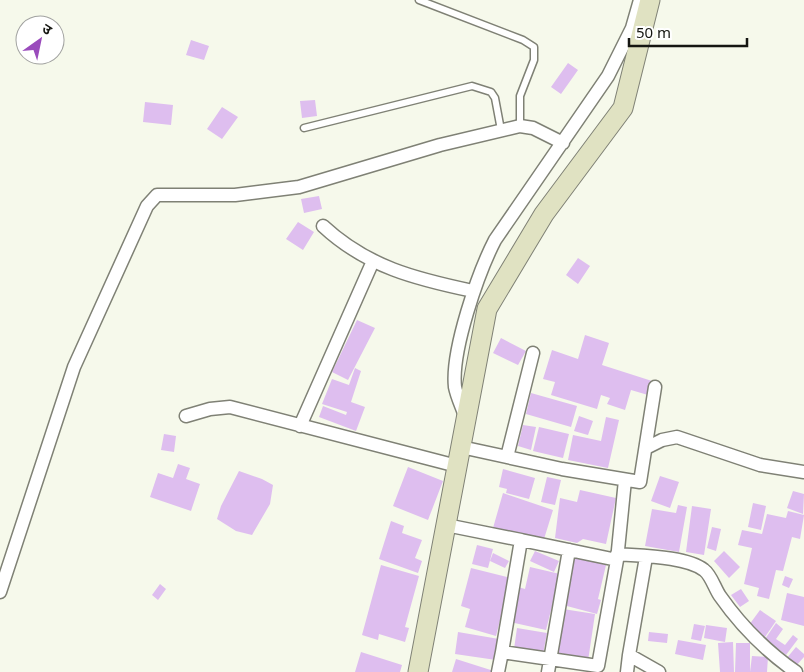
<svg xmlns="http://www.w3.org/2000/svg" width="804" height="672" font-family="'Noto Sans','Noto Sans Devanagari',sans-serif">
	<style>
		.building { fill: #debeef }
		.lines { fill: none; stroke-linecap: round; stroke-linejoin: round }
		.lane-casing { stroke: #7f8175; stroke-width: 9 }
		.street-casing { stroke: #7f8175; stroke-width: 15 }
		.secondary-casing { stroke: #7f8175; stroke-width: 21 }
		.lane { stroke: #fff; stroke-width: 6 }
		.street { stroke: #fff; stroke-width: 12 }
		.secondary { stroke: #e0e2c2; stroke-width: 19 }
	</style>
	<rect width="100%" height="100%" fill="#f6f9eb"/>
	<path class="building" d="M191,40l18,6 -5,14 -18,-5z
		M568,63l10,7 -17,24 -10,-7z
		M315,100l2,16 -15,2 -2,-17z
		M145,102l28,3 -2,20 -28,-3z
		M222,107l16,10 -16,22 -15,-10z
		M319,196l3,13 -18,4 -3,-14z
		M298,222l16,10 -11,18 -17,-11z
		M578,258l12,8 -12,18 -12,-9z
		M357,320l18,8 -27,52 -16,-8z
		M585,335l24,8 -7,22 50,16 -4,14 -17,-5 -6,20 -18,-6 3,-6 -9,-3 -4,14 -46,-14 4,-13 -12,-3 9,-29 26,9z
		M501,338l25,13 -8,14 -25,-12z
		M355,368l6,3 -10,31 14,5 -9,24 -37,-14 4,-11 23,9 1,-3 -25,-8 10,-25 17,6z
		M531,393l46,13 -6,21 -45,-13z
		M579,416l14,5 -5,14 -14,-4z
		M606,417l13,3 -11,48 -40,-8 5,-25 28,6z
		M523,425l13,2 -5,23 -13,-4z
		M539,427l30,7 -6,24 -30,-7z
		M164,434l12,2 -2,16 -13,-2z
		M178,464l12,4 -4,11 14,5 -9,27 -41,-14 8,-24 15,5z
		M408,467l35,14 -15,39 -35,-14z
		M503,469l32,9 -6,21 -23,-6 1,-4 -8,-2z
		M239,471l23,8 11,6 -3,19 -18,31 -16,-4 -19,-12 4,-13z
		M660,476l19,6 -9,26 -19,-7z
		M547,477l14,3 -6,25 -14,-3z
		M580,490l36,8 -10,46 -23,-5 -6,4 -22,-5 5,-40 17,4z
		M793,491l11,3 -1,20 -16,-6z
		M503,493l50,17 -9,29 -51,-11z
		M753,503l13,3 -5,24 -13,-3z
		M678,505l9,2 -8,45 -34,-6 7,-37 24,4z
		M692,506l19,3 -7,46 -18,-3z
		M788,511l16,4 -4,24 -8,-2 -9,34 -7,-1 -7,29 -12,-3 2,-8 -15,-4 8,-36 -14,-3 4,-15 20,4 5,-20 19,4z
		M391,521l13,5 -2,7 20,7 -7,18 7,3 -4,12 -39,-14z
		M712,527l9,2 -5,22 -9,-3z
		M477,545l16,4 -5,19 -16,-4z
		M535,551l24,10 -5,11 -24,-11z
		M724,551l16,16 -11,11 -15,-17z
		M493,553l16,8 -4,7 -15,-7z
		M574,557l32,8 -8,34 3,1 -4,14 -34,-9z
		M381,565l38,11 -14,51 4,1 -4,14 -26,-8 -1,6 -16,-5z
		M530,567l30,7 -14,56 -36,-8 8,-35 7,2z
		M471,568l40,10 -15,58 -31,-9 5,-18 -9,-3z
		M785,576l8,3 -4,9 -7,-3z
		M160,584l6,5 -8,11 -6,-5z
		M741,589l8,12 -9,6 -9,-12z
		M787,593l17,4v29l-23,-6z
		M563,609l32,5 -7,47 -31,-4z
		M760,610l16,11 -11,16 -16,-12z
		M776,623l7,6 -7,10 9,6 8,-10 5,4 -12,16 -21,-16z
		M694,624l11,2 -4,15 -10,-2z
		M706,625l21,3 -2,14 -21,-4z
		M517,628l30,5 -4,21 -29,-5z
		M458,632l41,7 -3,21 -41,-6z
		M649,632l19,2 -1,9 -19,-2z
		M678,640l28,5 -3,15 -28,-6z
		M733,642l1,30h-14l-2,-29z
		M736,643h14v29h-15z
		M796,647l8,7v3l-9,10 -9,-8z
		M361,652l41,13 -2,7h-45z
		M752,656l16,1 -1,15h-17z
		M456,659l41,13h-45z"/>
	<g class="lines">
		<defs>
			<path id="lane" d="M419,0l104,40 11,7v13l-14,36v30
				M304,128l168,-42 19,6 4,6 6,32"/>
			<path id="street" d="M323,226c44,41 93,53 150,65
				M186,416l24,-7 20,-2 227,59
				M465,416c-3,-9 -8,-19 -10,-29 -4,-36 23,-114 40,-147l113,-164 24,-48 8,-28
				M300,426l73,-165
				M461,447l101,22 78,13 15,-95
				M646,448l16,-8 15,-3 83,28 44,7
				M507,457l26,-104
				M446,525l75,15 -19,112 96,14 19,-106 8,-80
				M521,540l96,20
				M617,554c22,2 69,2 87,16 7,5 11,19 16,26 21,30 46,55 76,76
				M646,557l-17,98 30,17
				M0,592l74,-225 73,-161 10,-11h78l64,-8 141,-42 80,-19 13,2 30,15
				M498,672l4,-20
				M548,672l21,-122
				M627,672l2,-17"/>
			<path id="secondary" d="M418,672l69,-363 57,-95 79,-106 27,-108"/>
		</defs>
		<use href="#lane" class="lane-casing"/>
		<use href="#street" class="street-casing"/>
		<use href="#secondary" class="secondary-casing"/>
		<use href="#lane" class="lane"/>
		<use href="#street" class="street"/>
		<use href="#secondary" class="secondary"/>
	</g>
	<g transform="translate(40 40) rotate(33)"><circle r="24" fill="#ffffff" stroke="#a1a2a0"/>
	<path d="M0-4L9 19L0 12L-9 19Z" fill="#9a4bbc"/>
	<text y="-8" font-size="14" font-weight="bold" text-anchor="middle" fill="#151611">उ</text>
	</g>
	<path d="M629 38v8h118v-8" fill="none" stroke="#151611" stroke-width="2.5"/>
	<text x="636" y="38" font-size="15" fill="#151611" stroke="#ffffff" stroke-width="4" paint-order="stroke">50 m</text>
</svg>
